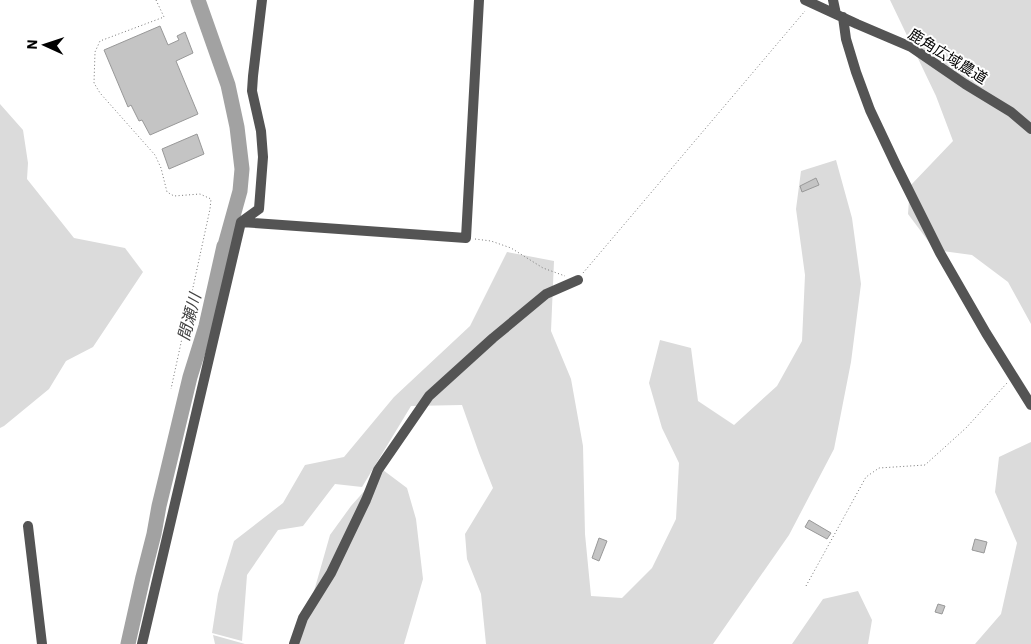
<svg xmlns="http://www.w3.org/2000/svg" width="1031" height="644" font-family="'IBM Plex Sans','Noto Sans JP',sans-serif">
	<style>
		.green { fill: #dbdbdb }
		.lines { fill: none; stroke-linecap: round; stroke-linejoin: round }
		.river { stroke: #a2a2a2; stroke-width: 15 }
		.building { fill: #c4c4c4; stroke: #989898 }
		.path { stroke: #767676; stroke-width: 1; stroke-dasharray: 1 2.5; stroke-linecap: butt }
		.minor { stroke: #545454; stroke-width: 10 }
		.labels { text-anchor: middle; dominant-baseline: central; stroke-width: 4; stroke-linejoin: round; paint-order: stroke }
		.street-label { font-size: 15px; fill: #000; stroke: #fff }
		.water-label { font-size: 16px; font-style: italic; fill: #434343; stroke: #fff }
	</style>
	<rect width="100%" height="100%" fill="#fff"/>
	<path class="green" d="M890,0h141v324l-23,-42 -36,-27 -37,-5 -27,-36 2,-28 43,-45 -17,-45z
		M0,104l23,26 5,33 -1,16 47,59 51,10 18,24 -50,75 -27,14 -17,28 -45,37 -4,2z
		M836,160l16,58 9,66 -10,78 -17,87 -45,86 -76,109h-227l-5,-50 -14,-35 -2,-25 28,-46 -14,-35 -17,-48 -51,1 -49,81 -27,-3 -32,42 -25,4 -31,45 -5,66 -30,-8 6,-39 16,-53 49,-38 22,-38 39,-8 50,-60 76,-71 37,-74 47,9 -3,70 20,48 12,67 2,88 6,62 31,2 30,-30 24,-49 3,-56 -17,-35 -13,-45 11,-43 31,8 7,53 36,24 43,-39 25,-45 3,-66 -9,-66 5,-38z
		M1031,442v202h-56l26,-30 16,-71 -22,-51 4,-35z
		M383,470l24,18 9,31 7,60 -19,65h-105l31,-109 21,-29z
		M858,591l14,29 -4,24h-76l31,-45z
		M213,635l32,9h-30z"/>
	<g class="lines">
		<path class="river" d="M128,644l15,-67 11,-43 5,-28 8,-33 23,-96 16,-51 18,-80 1,-1 15,-54 2,-22 -5,-42 -9,-42 -30,-85"/>
	</g>
	<path class="building" d="M160,26l8,19 11,-5 -2,-4 8,-4 8,21 -17,8 22,53 -48,21 -8,-15 -3,1 -8,-16 -3,2 -24,-57z
		M197,134l7,20 -35,15 -7,-20z
		M816,178l3,7 -17,7 -2,-6z
		M809,520l22,13 -4,6 -22,-12z
		M599,538l8,3 -8,20 -7,-3z
		M975,539l12,3 -3,11 -12,-3z
		M938,604l7,2 -3,8 -7,-2z"/>
	<g class="lines">
		<path class="path" d="M156,0l8,17 -64,24 -5,11 -1,31 6,10 55,62 6,13 6,24 7,4 26,-2 11,5 -1,10 -39,180
			M475,239l16,2 20,7 32,20 22,8
			M583,273l222,-262
			M806,586l60,-109 13,-9 46,-3 41,-37 41,-45"/>
		<path class="minor" d="M805,0l52,24 54,23 54,37 46,28 20,17
			M833,0l3,14
			M843,17l3,22 10,33 14,38 26,55 44,88 46,80 45,72
			M241,222l225,16 13,-238
			M28,526l14,118
			M142,644l99,-422 18,-13 4,-52 -2,-26 -9,-40 1,-15 9,-76
			M294,644l9,-26 28,-45 35,-73 12,-30 51,-74 64,-58 53,-44 32,-14"/>
	</g>
	<g class="labels">
		<g class="street-label">
			<text transform="translate(948 56) rotate(32)">鹿角広域農道</text>
		</g>
		<g class="water-label">
			<text transform="translate(189 317) rotate(-75)">間瀬川</text>
		</g>
	</g>
	<g transform="translate(45 45) rotate(273)" stroke="#ffffff" stroke-width="4" paint-order="stroke">
	<path d="M0-4L9 19L0 12L-9 19Z" fill="#000000"/>
	<text y="-8" font-size="14" font-weight="bold" text-anchor="middle" fill="#000000">N</text>
	</g>
</svg>
